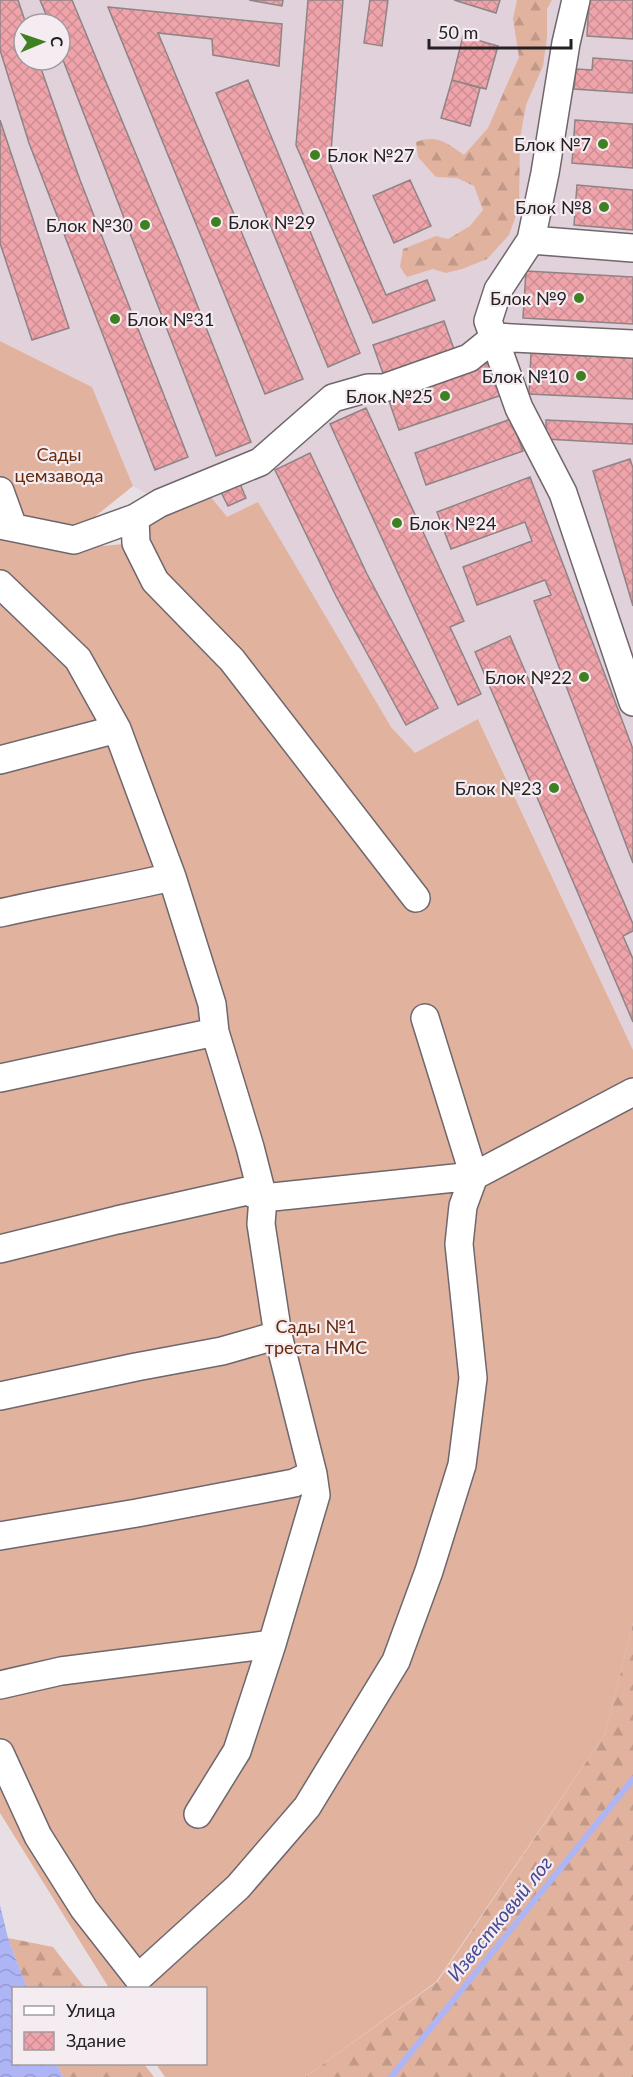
<svg xmlns="http://www.w3.org/2000/svg" width="633" height="2077" font-family="Lato,sans-serif">
	<style>
		.built { fill: #e1d1db; fill-rule: evenodd }
		.forest { fill: url(#forest-firs) }
		.garden { fill: #e1b29e }
		.water { fill: url(#water-waves) }
		.lines { fill: none; stroke-linecap: round; stroke-linejoin: round }
		.stream { stroke: #aeb5f4; stroke-width: 6 }
		.building { fill: url(#building-cross-hatch); stroke: #8e8485; stroke-width: 1.5 }
		.minor-casing { stroke: #6f676c; stroke-width: 30 }
		.minor { stroke: #fff; stroke-width: 27 }
		.poi-dot { fill: #3f8122; stroke: #f5ecf1; stroke-width: 2 }
		.labels { text-anchor: middle; dominant-baseline: central; stroke-width: 4.5; stroke-linejoin: round; paint-order: stroke }
		.poi-label { font-size: 18px; fill: #242123; stroke: #f5ecf1; text-anchor: end }
		.park-label { font-size: 18px; fill: #672a0b; stroke: #f5ecf1 }
		.water-label { font-size: 20px; font-style: italic; fill: #464893; stroke: #f5ecf1 }
	</style>
	<defs>
		<pattern id="forest-firs" width="22" height="20" patternUnits="userSpaceOnUse" patternTransform="scale(1.5)"><rect width="22" height="20" fill="#e1b29e"/><path d="M5 1l3.5 6h-7zM16 11l3.5 6h-7z" fill="#c19988"/></pattern>
		<pattern id="water-waves" width="16" height="10" patternUnits="userSpaceOnUse" patternTransform="scale(1.5)"><rect width="16" height="10" fill="#aeb5f4"/><path d="M0 5q4-4 8 0t8 0" fill="none" stroke="#969bd1"/></pattern>
		<pattern id="building-cross-hatch" width="8" height="8" patternUnits="userSpaceOnUse" patternTransform="scale(1.5)"><rect width="8" height="8" fill="#efa4ab"/><path d="M0 0l8 8M0 8l8-8" fill="none" stroke="#cd8d93"/></pattern>
	</defs>
	<rect width="100%" height="100%" fill="#e8dfe4"/>
	<path class="built" d="M0,0h633v1050l-154,-330 -64,34 -24,-27 -165,-209 -74,-21 -19,-11 -41,-99 -92,-46zM24,24h36v36h-36z"/>
	<path class="forest" d="M517,0h35l-5,9v28l-4,29 -17,39 -6,33 -1,69 -10,28 -22,24 -25,10 -16,4 -13,-4 -26,8 -7,-10 3,-18 33,-13 12,3 22,-13 13,-16 -9,-24 -17,-8 -21,-1 -18,-20 -2,-15c21,-8 31,1 48,13l24,-27 31,-71 -6,-38z
		M633,1623v454h-328l132,-95 168,-248z
		M8,1938l45,9 32,41h-58z
		M57,2064h87l10,13h-91z"/>
	<path class="garden" d="M0,341l92,46 41,99 -51,41 -82,-9z
		M210,496l17,21 31,-15 133,225 24,26 63,-34 155,331v573l-28,111 -169,248 -131,95h-140l-9,-13h50v-76h-97l-109,-175v-1277l69,13 66,-6 21,-24z"/>
	<path class="water" d="M0,1905l8,33 19,50h-13v76h43l6,13h-63z"/>
	<g class="lines">
		<path class="stream" d="M391,2077l242,-298"/>
	</g>
	<path class="building" d="M0,0h18l8,24h-2v36h14l42,120 108,277 -33,13 -126,-327 -29,-93z
		M40,0h32l104,251 75,191 -35,14 -156,-404v-28h-10z
		M249,0h34l-1,6z
		M308,0h35l-13,164 56,131 41,-15 8,20 -62,23 -77,-178z
		M370,0h18l-6,46 -18,-3z
		M454,0h46l-4,13z
		M589,0h44v39l-46,-3z
		M108,7l174,17 -3,42 -66,-11 -1,-16 -54,-6 145,346 -38,15z
		M463,36l35,10 -12,43 -34,-9z
		M593,58l40,3v32l-59,-4 2,-20 16,1z
		M248,80l112,273 -32,14 -112,-274z
		M452,80l28,8 -10,38 -29,-8z
		M0,120l69,208 -37,12 -32,-97z
		M575,120l58,4v44l-61,-5z
		M410,180l21,46 -37,17 -21,-47z
		M577,185l56,5v40l-59,-5z
		M526,271l107,6v47l-110,-6z
		M444,321l12,34 -71,24 -12,-34z
		M531,353l102,5v41l-104,-5z
		M490,362l12,33 -103,35 -11,-32z
		M366,408l98,213 -14,6 31,67 -23,11 -128,-281z
		M511,419l12,32 -97,34 -11,-32z
		M546,420l87,4v20l-87,-5z
		M310,453l57,121 71,134 -32,17 -70,-129 -61,-126z
		M630,459l3,9v138l-40,-135z
		M530,477l103,272v114l-99,-262 17,-6 -6,-15 -68,25 -14,-38 69,-26 -7,-19 -74,27 -14,-37z
		M238,479l8,19 -18,8 -9,-18z
		M510,636l123,288v7l-10,5 10,23v63l-158,-370z"/>
	<g class="lines">
		<defs>
			<path id="minor" d="M576,0l-10,43 -21,130 -14,67 -33,50 -10,31 31,87 44,85 70,209
				M531,240l102,8
				M0,491l13,36
				M135,518l1,25 19,38 77,79 184,238
				M0,525l74,15 61,-22 25,-15 100,-41 73,-64 35,-10h16l85,-30 26,-21 138,7
				M0,584l78,75 39,70 55,148 40,127 3,28 35,115 13,51 -2,26 17,111 35,139 3,21 -44,149 -35,107 -39,63
				M0,760l117,-31
				M0,913c57,-13 115,-23 172,-36
				M0,1078l215,-46
				M0,1249l117,-29 130,-29 16,7 211,-22 159,-84
				M0,1396l136,-29 86,-16 56,-16
				M0,1536l137,-23 157,-30 19,-9
				M0,1685l61,-14 211,-27
				M0,1753l38,83 46,73 54,69 100,-91 69,-80 89,-146 33,-90 33,-106 11,-87 -14,-134 4,-38 11,-30 -49,-158"/>
		</defs>
		<use href="#minor" class="minor-casing"/>
		<use href="#minor" class="minor"/>
	</g>
	<g class="poi-dot">
		<circle cx="603" cy="144" r="6"/>
		<circle cx="315" cy="155" r="6"/>
		<circle cx="604" cy="207" r="6"/>
		<circle cx="216" cy="222" r="6"/>
		<circle cx="145" cy="225" r="6"/>
		<circle cx="579" cy="298" r="6"/>
		<circle cx="115" cy="319" r="6"/>
		<circle cx="581" cy="376" r="6"/>
		<circle cx="445" cy="396" r="6"/>
		<circle cx="397" cy="523" r="6"/>
		<circle cx="584" cy="677" r="6"/>
		<circle cx="554" cy="788" r="6"/>
	</g>
	<g class="labels">
		<g class="poi-label">
			<text x="591" y="144">Блок №7</text>
			<text x="327" y="155" text-anchor="start">Блок №27</text>
			<text x="592" y="207">Блок №8</text>
			<text x="228" y="222" text-anchor="start">Блок №29</text>
			<text x="133" y="225">Блок №30</text>
			<text x="567" y="298">Блок №9</text>
			<text x="127" y="319" text-anchor="start">Блок №31</text>
			<text x="569" y="376">Блок №10</text>
			<text x="433" y="396">Блок №25</text>
			<text x="409" y="523" text-anchor="start">Блок №24</text>
			<text x="572" y="677">Блок №22</text>
			<text x="542" y="788">Блок №23</text>
		</g>
		<g class="park-label">
			<text x="59" y="454">Сады<tspan x="59" dy="21">цемзавода</tspan></text>
			<text x="316" y="1326">Сады №1<tspan x="316" dy="21">треста НМС</tspan></text>
		</g>
		<g class="water-label">
			<text transform="translate(499 1918) rotate(-51)">Известковый лог</text>
		</g>
	</g>
	<rect x="12" y="1987" width="195" height="78" fill="#f5ecf1" stroke="#a19b9f" stroke-width="1.5"/>
	<rect x="24" y="2006" width="30" height="9" fill="#ffffff" stroke="#a19b9f" stroke-width="1.5"/>
	<text x="66" y="2017" font-size="18" fill="#242123">Улица</text>
	<rect x="24" y="2032" width="30" height="18" fill="url(#building-cross-hatch)" stroke="#a19b9f" stroke-width="1.5"/>
	<text x="66" y="2047" font-size="18" fill="#242123">Здание</text>
	<g transform="translate(42 42) rotate(88)"><circle r="28" fill="#f5ecf1" stroke="#a19b9f" stroke-width="1.5"/>
	<path d="M0-4.5L10 22L0 15L-10 22Z" fill="#3f8122"/>
	<text y="-9" font-size="16" font-weight="bold" text-anchor="middle" fill="#242123">С</text>
	</g>
	<path d="M429 39v9h142v-9" fill="none" stroke="#242123" stroke-width="3"/>
	<text x="438" y="39" font-size="18" fill="#242123" stroke="#f5ecf1" stroke-width="4.5" paint-order="stroke">50 m</text>
</svg>
